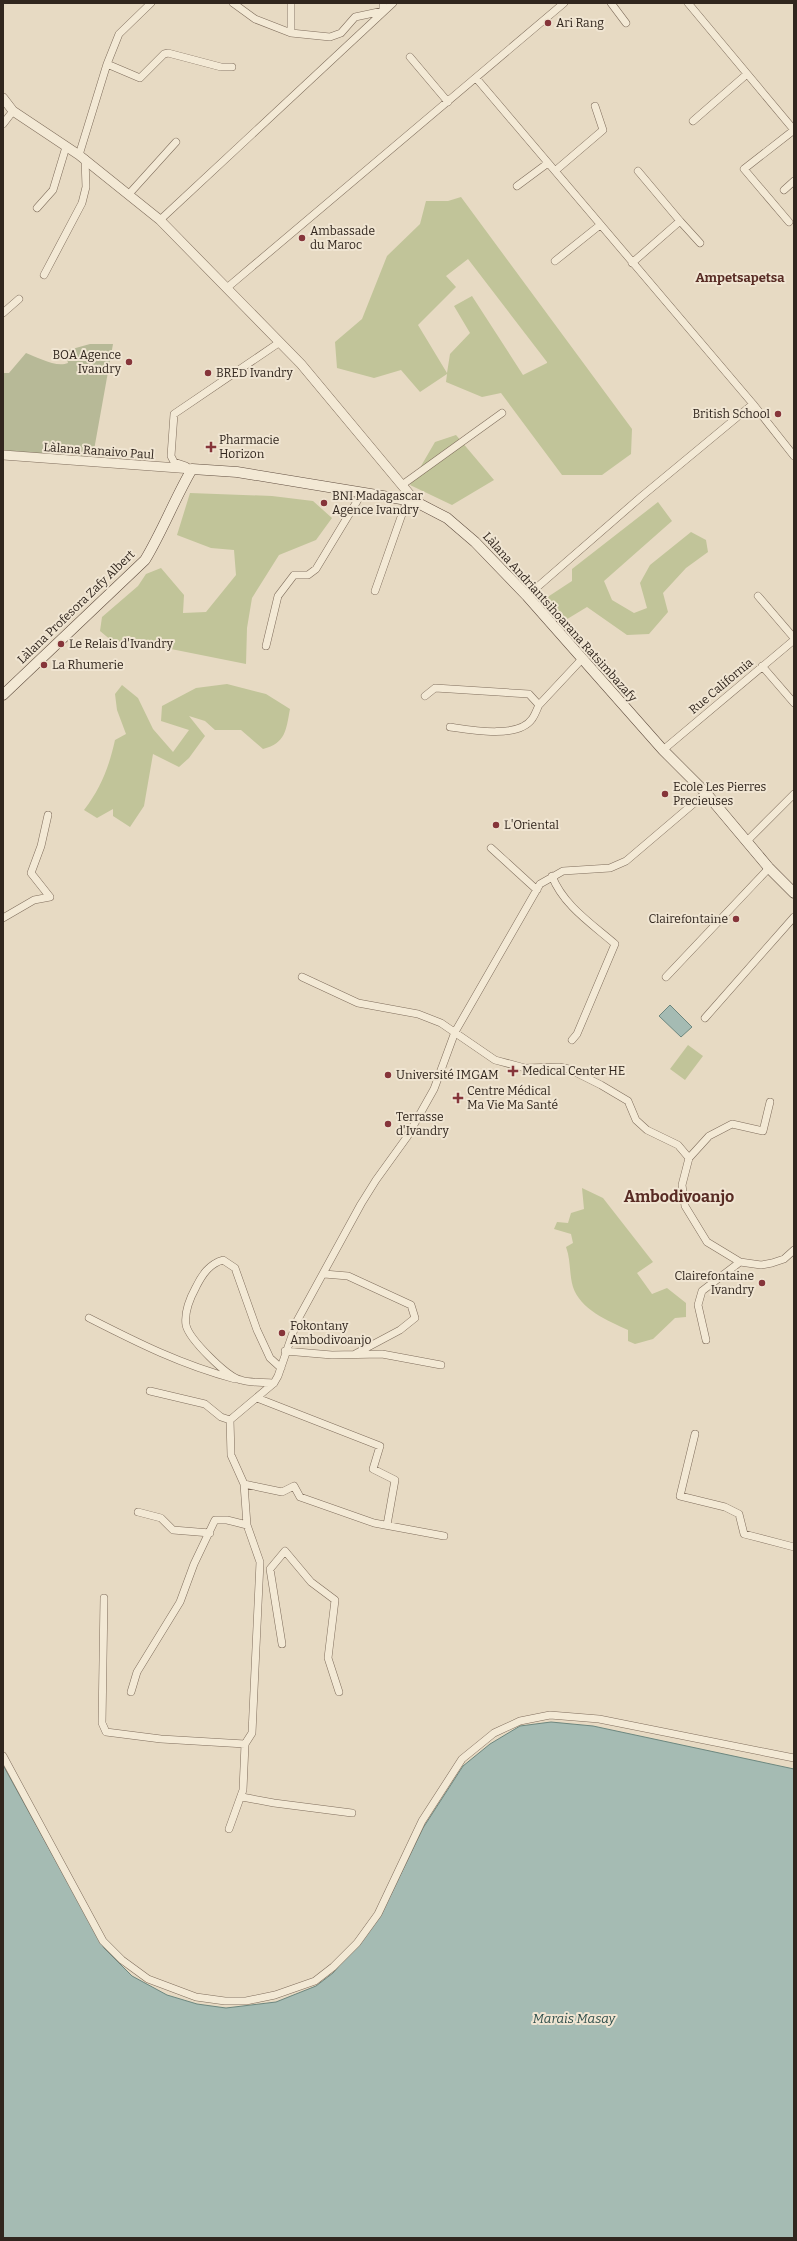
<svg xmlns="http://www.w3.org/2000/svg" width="797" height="2241" font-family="Bitter,serif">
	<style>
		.green { fill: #c1c499; fill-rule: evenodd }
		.cemetery { fill: #b7b997 }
		.water { fill: #a5bbb3; stroke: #6d877f }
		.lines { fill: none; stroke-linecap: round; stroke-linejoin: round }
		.minor-casing { stroke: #7f6d5c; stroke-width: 8 }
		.tertiary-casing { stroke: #7f6d5c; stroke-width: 10 }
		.secondary-casing { stroke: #614e40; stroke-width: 11 }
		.minor { stroke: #f3e9d5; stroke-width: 7 }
		.tertiary { stroke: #f3e9d5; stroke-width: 9 }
		.secondary { stroke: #f3e9d5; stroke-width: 10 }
		.poi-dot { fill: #86353a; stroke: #f0e5d2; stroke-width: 1.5 }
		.labels { text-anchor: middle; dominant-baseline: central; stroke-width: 4; stroke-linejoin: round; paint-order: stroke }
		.poi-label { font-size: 12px; fill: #31261e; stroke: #f0e5d2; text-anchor: start }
		.street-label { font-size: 12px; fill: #31261e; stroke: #f0e5d2 }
		.neighbourhood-label { font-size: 13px; font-weight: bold; fill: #582b24; stroke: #f0e5d2 }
		.water-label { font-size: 13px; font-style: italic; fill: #304f4b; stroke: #f0e5d2 }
		.district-label { font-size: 16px; font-weight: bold; fill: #582b24; stroke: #f0e5d2 }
	</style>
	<rect width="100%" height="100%" fill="#e7dac3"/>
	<path class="green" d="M461,197l171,232 -1,25 -29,21h-40l-61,-82 -19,4 -36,-15 1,-8 -27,18 -19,-22 -27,8 -37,-10 -2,-26 27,-23 25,-63 33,-32 6,-23h22zM468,259l79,103v1l-24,12 -51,-79 -18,10 16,27 -20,21 -3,19 -29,-48 38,-38 -10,-11z
		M456,435l38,45 -42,25 -42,-20 25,-43z
		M190,493l82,3 41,5 19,17 -16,22 -37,15 -27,43 -5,30 -1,36 -90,-18 -44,-5 -12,-10 2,-14 36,-31 8,-12 15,-6 23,27 -1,18 23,-1 30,-37 -2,-25 -23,-2 -34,-13z
		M658,502l14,19 -68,60 8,19 22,13 13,-5 -7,-25 10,-18 41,-33 15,8 2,12 -22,16 -23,25 5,19 -19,22 -22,1 -40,-28 -28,17 -19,-22 32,-21v-12z
		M227,684l39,10 24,15c-4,21 -4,34 -27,40l-22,-19h-26l-10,-9 -16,-5 16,20 -16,22 -10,9 -26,-13 -9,52 -14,21 -17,-11v-7l-16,9 -13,-8c17,-22 25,-43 31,-70l11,-6 -9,-24 -2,-16 7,-9 16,13 15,31 20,23 16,-22 -28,-9 1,-15 34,-18z
		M688,1045l15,11 -18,24 -15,-11z
		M582,1188l21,10 50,64 -16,11 15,21 15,-6 19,15v14l-11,1 -22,21 -18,5 -7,-3v-11c-20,-9 -48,-21 -55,-43 -4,-13 -2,-27 -7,-40l7,-4 -2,-9 -17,-5 3,-7 11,1 3,-10 13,-4z"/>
	<path class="cemetery" d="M90,344h23l-19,106 -6,6 -22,2 -63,-5v-80h6l17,-20c11,4 30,15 42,10l-3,-12z"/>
	<path class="water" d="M670,1005l22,22 -11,10 -22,-21z
		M551,1722l42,4 201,43v469h-791v-473l101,183 28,28 35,19 30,9 29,4 50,-6 40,-16 17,-13 47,-56 43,-89 40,-62 27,-22 30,-18z"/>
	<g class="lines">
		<defs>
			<path id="minor" d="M233,3l22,16 36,14 39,4 11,-4 14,-16 28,-6v-8
				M611,3l15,20
				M688,3l106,127
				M291,33v-30
				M410,57l38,45
				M107,64l33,14 24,-24 4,-1 53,14h11
				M476,78l277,326 41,52
				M693,121l54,-47
				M3,124l10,-13
				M79,155l28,-91 12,-30 32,-31
				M555,171l48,-41 -8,-24
				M517,186l31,-23
				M784,190l10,-9
				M129,194l47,-52
				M37,208l16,-18 13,-43
				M160,220l233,-217
				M680,221l20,22
				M789,222l-45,-53 50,-39
				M555,261l45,-36
				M632,263l48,-42 -42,-50
				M44,275l38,-72 4,-16 -1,-28
				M228,287l336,-284
				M3,313l16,-14
				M186,466l-12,-4 -3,-6 3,-42 106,-72
				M402,485l100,-72
				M375,591l32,-91
				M527,596l115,-100 111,-92
				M758,596l36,42
				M266,646l12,-50 16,-21h14l8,-6 46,-76
				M762,666l32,37
				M425,696l10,-8 94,6 10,11 43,-46
				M450,727c20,3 68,12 82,-8 3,-4 5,-10 7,-14
				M663,750l131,-110
				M747,841l47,-47
				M491,848l46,42
				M552,876c11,29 40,48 63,68l-38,90 -5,6
				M3,918l31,-18 16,-3 -19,-24 10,-27 7,-31
				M302,977l56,26 60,11 23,9 54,37 30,8 34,-1 10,2 32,16 27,16 8,19 11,10 31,15 11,13
				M666,977l103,-109
				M705,1018l89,-101
				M770,1102l-7,29 -31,-7 -23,12 -20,22 -7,27 3,21 22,36 33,20 21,3 11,-2 12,-4 10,-9
				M324,1274l24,2 63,29 4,13 -15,12 -45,24
				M89,1318c49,25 93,47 146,61
				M706,1340l-8,-35 4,-14 38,-29
				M285,1351l47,4 50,-1 59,11
				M274,1383c-11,-1 -23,0 -33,-3 -14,-3 -52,-41 -55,-55 -2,-13 4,-27 10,-38 6,-12 13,-23 27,-27l12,8 22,62 13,28 11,10
				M150,1391l55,13 16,13 9,3
				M257,1398l123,48 -7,23 22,11 -8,45
				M695,1434l-15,62 45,11 14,7 5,20 50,13
				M244,1484l38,8 12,-6 6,11 74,26 70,13
				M138,1512l23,6 12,12 37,3
				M104,1598l-2,125 4,9 55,7 84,5
				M282,1644l-12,-75 15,-18 26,31 24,18 -7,58 11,34
				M131,1692l6,-20 43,-70 14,-38 21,-44h12l20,5
				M3,1756l100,185 19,19 26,19 48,18 29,4h21l29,-6 40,-14 18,-14 24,-24 21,-29 44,-93 40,-62 32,-26 26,-12 30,-6 49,4 195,39
				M242,1797l32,6 78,10
				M229,1829l14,-39 2,-46 7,-11 8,-171 -13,-37 -3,-41 -13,-29 -1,-35 44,-37 4,-7 19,-55 64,-117 15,-24 31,-43 27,-48 21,-57 85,-148 23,-13 47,-3 16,-7 80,-68"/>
			<path id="tertiary" d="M3,98l10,13 66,44 81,65 141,144 115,138
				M3,455l189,14"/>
			<path id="secondary" d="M3,695l142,-135c18,-30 30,-62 47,-91l45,3 170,28 9,2 31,16 28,24 52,54 136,154 43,43 63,75 25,25"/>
		</defs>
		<use href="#minor" class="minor-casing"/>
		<use href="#tertiary" class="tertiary-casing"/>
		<use href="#secondary" class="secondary-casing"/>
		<use href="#minor" class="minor"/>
		<use href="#tertiary" class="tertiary"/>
		<use href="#secondary" class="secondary"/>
	</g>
	<g class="poi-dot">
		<circle cx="548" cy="23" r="4"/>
		<circle cx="302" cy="238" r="4"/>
		<circle cx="129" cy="362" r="4"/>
		<circle cx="208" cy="373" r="4"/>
		<circle cx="778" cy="414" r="4"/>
		<path d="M209 441h4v4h4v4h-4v4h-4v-4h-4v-4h4z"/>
		<circle cx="324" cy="503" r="4"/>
		<circle cx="61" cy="644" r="4"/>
		<circle cx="44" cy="665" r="4"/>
		<circle cx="665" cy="794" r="4"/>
		<circle cx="496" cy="825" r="4"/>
		<circle cx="736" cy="919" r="4"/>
		<path d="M511 1065h4v4h4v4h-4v4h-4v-4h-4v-4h4z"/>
		<circle cx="388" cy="1075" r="4"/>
		<path d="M456 1092h4v4h4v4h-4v4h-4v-4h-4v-4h4z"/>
		<circle cx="388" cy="1124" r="4"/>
		<circle cx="762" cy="1283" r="4"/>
		<circle cx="282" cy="1333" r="4"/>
	</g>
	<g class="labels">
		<g class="poi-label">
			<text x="556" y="23">Ari Rang</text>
			<text x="310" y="231">Ambassade<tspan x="310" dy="14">du Maroc</tspan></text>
			<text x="121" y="355" text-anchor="end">BOA Agence<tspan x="121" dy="14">Ivandry</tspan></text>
			<text x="216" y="373">BRED Ivandry</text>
			<text x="770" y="414" text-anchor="end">British School</text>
			<text x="219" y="440">Pharmacie<tspan x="219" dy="14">Horizon</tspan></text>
			<text x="332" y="496">BNI Madagascar<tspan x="332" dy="14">Agence Ivandry</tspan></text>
			<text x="69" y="644">Le Relais d'Ivandry</text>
			<text x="52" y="665">La Rhumerie</text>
			<text x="673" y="787">Ecole Les Pierres<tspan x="673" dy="14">Precieuses</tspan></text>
			<text x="504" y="825">L'Oriental</text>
			<text x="728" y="919" text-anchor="end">Clairefontaine</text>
			<text x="522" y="1071">Medical Center HE</text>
			<text x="396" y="1075">Université IMGAM</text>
			<text x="467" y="1091">Centre Médical<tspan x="467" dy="14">Ma Vie Ma Santé</tspan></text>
			<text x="396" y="1117">Terrasse<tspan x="396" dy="14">d'Ivandry</tspan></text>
			<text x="754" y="1276" text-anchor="end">Clairefontaine<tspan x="754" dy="14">Ivandry</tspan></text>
			<text x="290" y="1326">Fokontany<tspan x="290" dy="14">Ambodivoanjo</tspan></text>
		</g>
		<g class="street-label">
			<text transform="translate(99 451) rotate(4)">Làlana Ranaivo Paul</text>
			<text transform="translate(76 607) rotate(-44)">Làlana Profesora Zafy Albert</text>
			<text transform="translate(560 617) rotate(48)">Làlana Andriantsihoarana Ratsimbazafy</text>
			<text transform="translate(721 686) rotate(-40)">Rue California</text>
		</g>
		<g class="neighbourhood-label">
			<text x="740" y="277">Ampetsapetsa</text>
		</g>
		<g class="water-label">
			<text x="574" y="2018">Marais Masay</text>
		</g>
		<g class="district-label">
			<text x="679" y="1196">Ambodivoanjo</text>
		</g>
	</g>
	<rect width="797" height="2241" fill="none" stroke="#31261e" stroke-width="8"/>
</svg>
